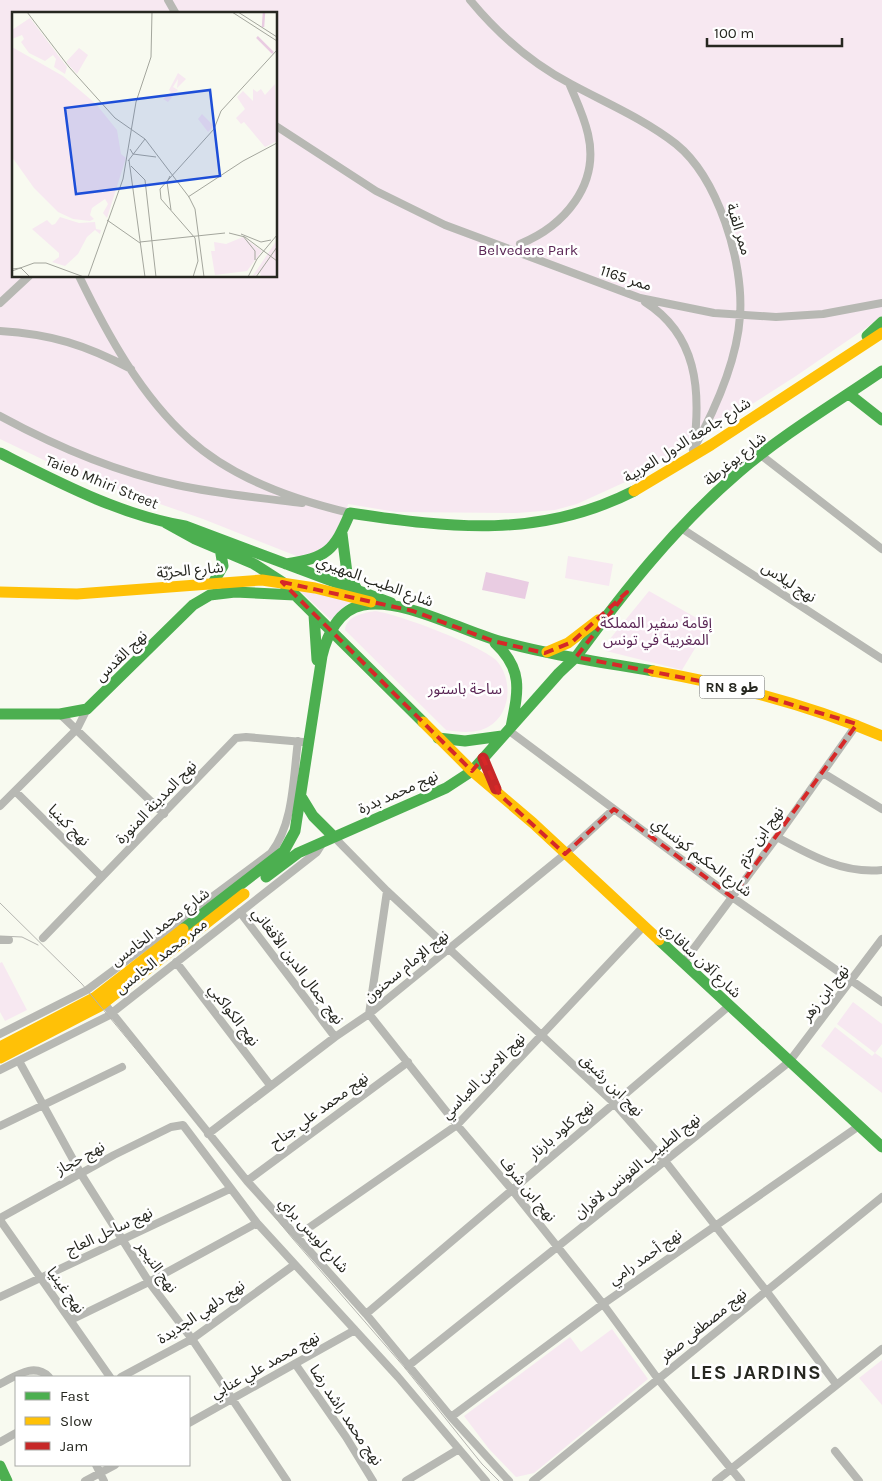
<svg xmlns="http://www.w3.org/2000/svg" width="882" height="1481" font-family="Karla,'Noto Sans Arabic',sans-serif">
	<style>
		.green { fill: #f7e8f1; fill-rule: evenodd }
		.water { fill: #e9cce2 }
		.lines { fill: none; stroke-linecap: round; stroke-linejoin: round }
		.street { stroke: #b7b8b3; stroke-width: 8 }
		.fast { stroke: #4caf50; stroke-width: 11 }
		.slow { stroke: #ffc107; stroke-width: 11 }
		.jam { stroke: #c62828; stroke-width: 11 }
		.tram { stroke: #b5b5b0; stroke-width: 1 }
		.marked { fill: none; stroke: #d62828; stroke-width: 4; stroke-dasharray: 10 6; stroke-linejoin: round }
		.labels { text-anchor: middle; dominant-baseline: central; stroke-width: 5; stroke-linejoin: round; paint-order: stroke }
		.shield { fill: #fff; stroke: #676863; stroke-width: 1 }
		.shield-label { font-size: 14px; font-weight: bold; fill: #262720 }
		.street-label { font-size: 15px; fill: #262720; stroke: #fff }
		.park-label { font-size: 15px; fill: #5b2756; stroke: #fff }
		.district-label { font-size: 20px; font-weight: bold; letter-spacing: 1px; fill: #262720; stroke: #fff }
		.inset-river { fill: none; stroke: #e9cce2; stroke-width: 2.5 }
		.inset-road { fill: none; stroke: #a4a69d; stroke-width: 1 }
		.view { fill: #1d4ed8; fill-opacity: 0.15; stroke: #1d4ed8; stroke-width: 2.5 }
		.inset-edge { fill: none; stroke: #262720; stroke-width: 2.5 }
	</style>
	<rect width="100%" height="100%" fill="#f8faf0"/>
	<path class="green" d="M0,0h882v317l-86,59 -151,97 -68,31 -22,6 -38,3 -121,-1 -48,-8 -7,32 -24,19 -18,2 -96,-38 -132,-46 -71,-34zM14,14h262v262h-262z
		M568,556l45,8 -4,22 -44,-8z
		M298,589l58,11 -9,4 -16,16z
		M649,591l60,34 -27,45 -76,-19 -1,-6z
		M375,611c23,3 105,34 121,49 17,18 16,54 -8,67 -12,7 -29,5 -42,3l-101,-100c1,-14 19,-17 30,-19z
		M2,962l25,48 -22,11 -5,-9v-49z
		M853,1002l29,22v20l-7,9 7,5v35l-61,-47 14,-19 37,29 3,-3 -38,-29z
		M612,1329l36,50 -114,94 -18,4 -27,-28 -25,-33 106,-79 11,15z
		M882,1360v45l-23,-27z"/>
	<path class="water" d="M486,572l43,10 -4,17 -43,-9z"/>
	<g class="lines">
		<path class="street" d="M168,0l8,14
			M470,0c28,34 61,63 101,84 35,19 73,35 105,60 42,34 68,118 64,172 -3,46 -25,94 -47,134
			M276,126l100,65 69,34 195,73 74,15 62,4 47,-3 59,-11
			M524,253l-4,-9c44,-18 80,-59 68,-110 -4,-18 -12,-34 -19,-51
			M79,276c28,58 62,120 110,163 44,40 105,61 161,74
			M645,302c52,33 56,88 49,143
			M0,303l29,-27
			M0,331c51,3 86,14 131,38
			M0,416c55,30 116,56 177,69 41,9 83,13 125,18
			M762,456l120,93
			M681,528l201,131
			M60,714l104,100
			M508,730l224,167 150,105
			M823,773l59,36
			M16,792l86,85
			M0,806l77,-77 10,-20
			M334,837l53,54 226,211 52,59 102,131 69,92
			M777,837c33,18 66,37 105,33
			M387,891l-18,123 88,111 56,66 90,113 55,75 83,102
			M240,912l95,125
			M43,938l193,-200 10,-1 57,5
			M0,940h9
			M176,962l94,123
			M683,963l94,-126 80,-113
			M104,1003l143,178 119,133 85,103 58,64
			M0,1034l87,-44 184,-137c23,-30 22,-75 27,-112
			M19,1061l62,113 41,65 27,43 43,57 95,142
			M0,1070l108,-54 209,-164 5,-8
			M0,1126l122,-59
			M208,1134l127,-97 34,-23 196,-160 49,-45
			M247,1181l161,-119
			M0,1218l114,-63 57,-28 12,-2 74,98 141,154 88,104
			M0,1220l110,157
			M297,1236l160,-111 186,-198
			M0,1297l230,-108
			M366,1314l363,-308
			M71,1320l78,-38 108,-59
			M296,1365l50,72 27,44
			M408,1366l381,-304 93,-123
			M121,1377l71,-38 102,-74
			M0,1384c16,-8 34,-22 49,-7
			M451,1417l152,-113 256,-178
			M189,1423l166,-93
			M0,1442l16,-9
			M835,1451l24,30
			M96,1465l8,16
			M85,1481l30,-16
			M406,1481l53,-32
			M533,1481l349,-284
			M716,1481l166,-132"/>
		<path class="fast" d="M867,336l15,-14
			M849,394l33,26
			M0,453c58,29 120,62 185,73l206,77
			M166,523l29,16 59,25 28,18 141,140
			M342,534l5,39 11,18
			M286,564c41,-6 48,-13 64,-51 101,15 190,26 284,-22
			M213,583l10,-17 -3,-18
			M314,615l3,45
			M495,643c29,27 23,49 16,84
			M576,657c49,-67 100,-131 163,-185 44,-38 95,-68 143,-101
			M0,714h60l27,-5 106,-104 17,-10 25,-3 60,3
			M438,738l27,3 37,-5
			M302,798l11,18 21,21
			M266,877l32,-24 148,-65 26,-17 87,-98 17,-16
			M183,929l101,-78 11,-20 27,-175c5,-21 17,-47 41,-51 41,-7 96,25 136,36 50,14 102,21 154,30
			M659,940l223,207
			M0,1466l7,15"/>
		<path class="slow" d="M634,491l77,-46 171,-112
			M0,592l77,2 185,-14 53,8 56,14
			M547,652l21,-9 30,-23
			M653,671c79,14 155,33 229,65
			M423,722l49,49 61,52 126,117
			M0,1047l94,-49 89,-69
			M0,1058l100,-52 144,-112"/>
		<path class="jam" d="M483,758l13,31"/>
		<path class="tram" d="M0,903l82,81 211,255 112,129 77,96 17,17
			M0,936l22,1 16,8"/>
	</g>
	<path class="marked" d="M282,582l131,29 80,30 52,12 27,-11 55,-50 -51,65 160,31 121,36 -125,173 -118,-88 -49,45 -65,-59 -17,-37 -11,13z"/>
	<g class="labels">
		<rect class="shield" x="699.5" y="675.5" width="65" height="23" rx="4"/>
		<g class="shield-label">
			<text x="732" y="687">RN 8 طو</text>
		</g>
		<g class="street-label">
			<text transform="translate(739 229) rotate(73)">ممر القبة</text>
			<text transform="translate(626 278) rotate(18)">ممر 1165</text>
			<text transform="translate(687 440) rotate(-32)">شارع جامعة الدول العربية</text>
			<text transform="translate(735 459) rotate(-39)">شارع يوغرطة</text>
			<text transform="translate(102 482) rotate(22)">Taieb Mhiri Street</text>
			<text transform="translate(190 570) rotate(-5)">شارع الحرّيّة</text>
			<text transform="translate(375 581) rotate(20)">شارع الطيب المهيري</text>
			<text transform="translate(789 582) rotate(33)">نهج ليلاس</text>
			<text transform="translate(121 656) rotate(-44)">نهج القدس</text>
			<text transform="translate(398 792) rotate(-24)">نهج محمد بدرة</text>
			<text transform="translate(156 802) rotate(-46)">نهج المدينة المنورة</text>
			<text transform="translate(69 825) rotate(45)">نهج كينيا</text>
			<text transform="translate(760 836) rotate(-54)">نهج ابن حزم</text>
			<text transform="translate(702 857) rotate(37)">شارع الحكيم كونساي</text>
			<text transform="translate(160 927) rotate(-37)">شارع محمد الخامس</text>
			<text transform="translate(161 956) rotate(-38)">ممر محمد الخامس</text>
			<text transform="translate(701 960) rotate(43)">شارع آلان سافاري</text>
			<text transform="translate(298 966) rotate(53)">نهج جمال الدين الأفغاني</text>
			<text transform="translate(406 966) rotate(-39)">نهج الإمام سحنون</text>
			<text transform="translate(825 993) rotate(-52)">نهج ابن زهر</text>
			<text transform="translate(234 1015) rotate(53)">نهج الكواكبي</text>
			<text transform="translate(483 1076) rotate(-46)">نهج الامين العباسي</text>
			<text transform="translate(612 1085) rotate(45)">نهج ابن رشيق</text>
			<text transform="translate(319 1110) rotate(-36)">نهج محمد علي جناح</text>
			<text transform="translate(561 1130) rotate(-41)">نهج كلود بارنار</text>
			<text transform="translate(80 1158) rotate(-29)">نهج حجاز</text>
			<text transform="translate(637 1166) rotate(-39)">نهج الطبيب الفونس لافران</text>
			<text transform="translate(528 1189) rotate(51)">نهج ابن شرف</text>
			<text transform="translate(109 1231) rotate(-25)">نهج ساحل العاج</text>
			<text transform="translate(314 1235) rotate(48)">شارع لويس براي</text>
			<text transform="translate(645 1257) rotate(-35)">نهج أحمد رامي</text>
			<text transform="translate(157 1267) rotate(55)">نهج النيجر</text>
			<text transform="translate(66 1290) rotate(54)">نهج غينيا</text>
			<text transform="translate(201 1312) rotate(-34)">نهج دلهي الجديدة</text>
			<text transform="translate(703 1325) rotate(-39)">نهج مصطفى صفر</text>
			<text transform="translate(265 1365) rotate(-29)">نهج محمد علي عنابي</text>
			<text transform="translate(346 1415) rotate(56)">نهج محمد راشد رضا</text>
		</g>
		<g class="park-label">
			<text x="528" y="250">Belvedere Park</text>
			<text x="656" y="623">إقامة سفير المملكة<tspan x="656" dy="17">المغربية في تونس</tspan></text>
			<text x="465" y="689">ساحة باستور</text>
		</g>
		<g class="district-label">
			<text x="756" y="1372">LES JARDINS</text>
		</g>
	</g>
	<g transform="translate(12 12)">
		<rect width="265" height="265" fill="#f8faf0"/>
		<path d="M18,6l37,49 -2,7 -11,-7 2,-8 -3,-4 -8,6 -16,-8 -8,-11 3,-3 -2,-4 -10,4v-9zM0,35l51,29 33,28 21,26 4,24 5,4 -19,60 -4,-5 5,-9 -3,-5 -13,9 -2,7 4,4 -4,2 -17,-2 -15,-7 -24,-24 -22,-31zM67,36l9,7 -11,19 -11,-12zM166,61l8,6 -9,9 1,-9 -5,8 5,3 -10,12 -5,-3 8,-7 -2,-2zM263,72l2,57 -12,6 -21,-25 -3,2 -5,-6 9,-9 -8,-12 6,-6 10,10v-12l4,3 4,-3 4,6zM190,102l12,12 -6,6 -10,-13zM48,205l19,6 16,-1 1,7 5,1 -1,4 -5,-4 -8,7 -9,17 -13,12 -13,-4 7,-5v-4l-27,-24 15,-9 5,5 3,-1zM231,225l19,14 -15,20 -32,4 -4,-24h4l-1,-9 12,2zM265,228v37h-16l-1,-5 -8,5z" fill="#f7e8f1"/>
		<path class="inset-river" d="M251,15l1,-15M245,25l16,16"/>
		<path class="inset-road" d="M15,0l42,55 46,51 30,21 44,58 6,12 9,68M220,0l45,29M226,0l39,25M118,137l3,5 23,3M117,148l16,117M116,149l17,-22M119,154l14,14 11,97M158,164l-3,6 4,28M176,185l55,-36 34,-18M95,208l33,23M217,221l16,4 32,24M229,222l20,8 10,-2M231,224l12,15v9M128,230l85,-9M0,257l9,-1 9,9M0,259l22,-8h12l38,14M76,265l35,-98 13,-77 15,-45 1,-45M181,265l5,-16 -3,-23 -34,-39 -1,-10 54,-60 7,-18 56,-61M236,265l9,-18 20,-24M244,265l21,-30"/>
		<path class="view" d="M198,78l10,86 -144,18 -11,-86z"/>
		<rect width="265" height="265" class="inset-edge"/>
	</g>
	<rect x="15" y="1376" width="175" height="90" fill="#ffffff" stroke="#a8a9a6"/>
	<rect x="25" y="1392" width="25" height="8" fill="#4caf50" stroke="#a8a9a6"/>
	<text x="60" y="1401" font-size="15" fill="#262720">Fast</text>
	<rect x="25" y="1417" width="25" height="8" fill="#ffc107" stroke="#a8a9a6"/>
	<text x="60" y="1426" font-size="15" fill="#262720">Slow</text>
	<rect x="25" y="1442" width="25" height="8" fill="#c62828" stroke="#a8a9a6"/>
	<text x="60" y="1451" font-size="15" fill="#262720">Jam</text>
	<path d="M707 38v8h135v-8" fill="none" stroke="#262720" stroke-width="2.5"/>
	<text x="714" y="38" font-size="15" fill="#262720" stroke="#ffffff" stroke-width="4" paint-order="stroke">100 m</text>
</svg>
